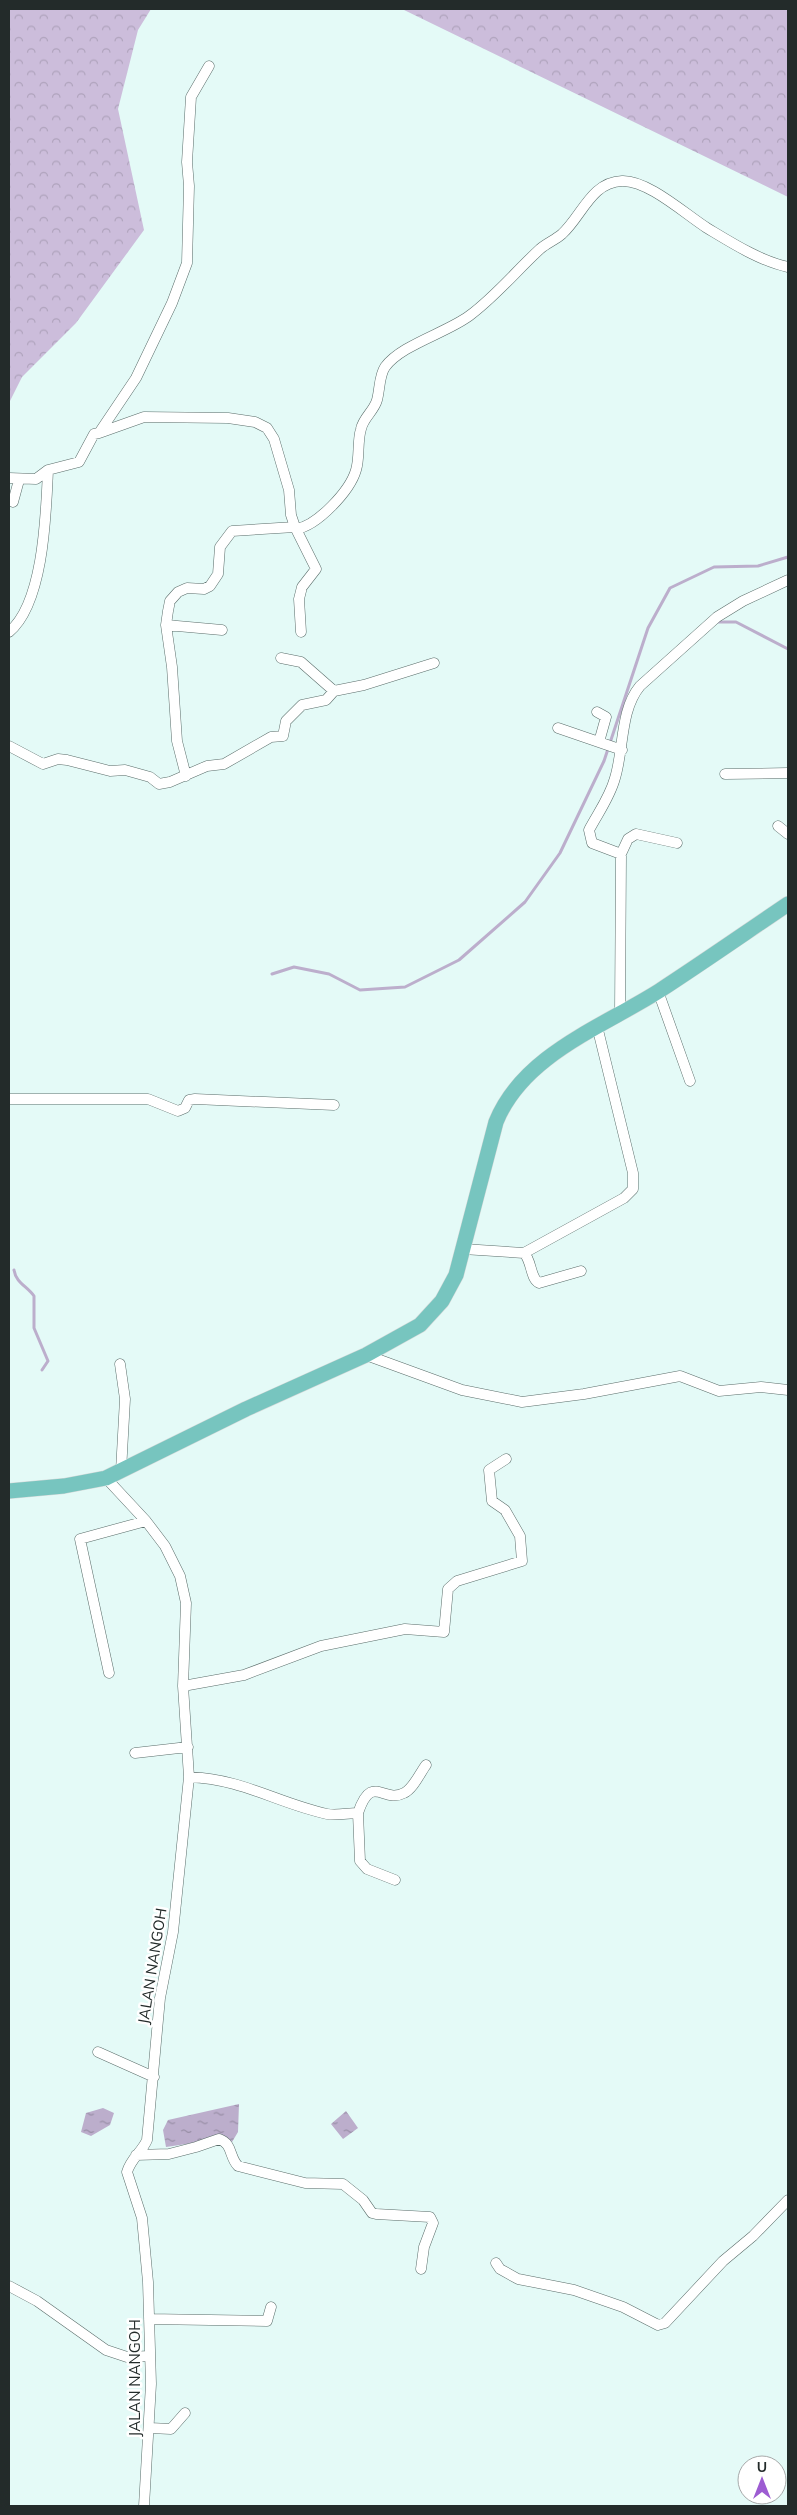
<svg xmlns="http://www.w3.org/2000/svg" width="797" height="2515" font-family="Mulish,sans-serif">
	<style>
		.forest { fill: url(#forest-crowns) }
		.water { fill: url(#water-ripples) }
		.lines { fill: none; stroke-linecap: round; stroke-linejoin: round }
		.stream { stroke: #bcaecc; stroke-width: 3 }
		.street-casing { stroke: #5a6d6a; stroke-width: 11 }
		.primary-casing { stroke: #d7d9d9; stroke-width: 16 }
		.street { stroke: #fff; stroke-width: 10 }
		.primary { stroke: #77c5bf; stroke-width: 15 }
		.labels { text-anchor: middle; dominant-baseline: central; stroke-width: 5; stroke-linejoin: round; paint-order: stroke }
		.street-label { font-size: 15px; fill: #232b2a; stroke: #fff }
	</style>
	<defs>
		<pattern id="forest-crowns" width="20" height="18" patternUnits="userSpaceOnUse" patternTransform="scale(1.25)"><rect width="20" height="18" fill="#ccbddb"/><path d="M2 6a3 3 0 1 1 6 0M12 15a3 3 0 1 1 6 0" fill="none" stroke="#afa3bc"/></pattern>
		<pattern id="water-ripples" width="26" height="14" patternUnits="userSpaceOnUse" patternTransform="scale(1.25)"><rect width="26" height="14" fill="#bcaecc"/><path d="M2 4q2-2 4 0t4 0M15 11q2-2 4 0t4 0" fill="none" stroke="#988ea6"/></pattern>
	</defs>
	<rect width="100%" height="100%" fill="#e4faf7"/>
	<path class="forest" d="M9,9h142l-13,21 -20,79 26,121 -68,93 -54,54 -13,26z
		M402,9h385l1,188z"/>
	<path class="water" d="M239,2104l-1,28 -6,10 -5,-4 -61,9 -3,-17 5,-10z
		M103,2108l11,5 -4,12 -19,11 -10,-4 5,-19z
		M346,2111l12,17 -15,11 -12,-15z"/>
	<g class="lines">
		<path class="stream" d="M717,622h19l52,27
			M272,974l22,-7 35,7 31,16 45,-3 54,-27 66,-58 35,-49 44,-92 44,-133 22,-40 44,-21 44,-1 30,-9
			M14,1270c2,13 13,16 20,26v32l14,33 -6,9"/>
		<defs>
			<path id="street" d="M99,433l45,-16 84,1 27,4 12,6 7,11 15,51 2,25 4,12 21,42 -14,18 -3,12 2,33
				M9,478l27,1 12,-9
				M13,502l6,-22
				M296,529c21,-3 54,-38 60,-59 4,-13 1,-28 5,-41 2,-11 13,-18 16,-29 3,-11 2,-24 8,-33 16,-22 61,-34 84,-51 26,-19 47,-45 71,-67 7,-6 15,-9 22,-15 20,-18 29,-52 60,-53 26,-1 63,33 85,47 25,15 53,33 81,39
				M166,625l56,5
				M9,632c35,-29 37,-119 39,-162l31,-8 15,-28 5,-1 37,-55 36,-75 15,-40 2,-77 -2,-24 4,-65 18,-31
				M281,658l20,4 33,29
				M597,712l9,5 -7,25
				M558,728l64,22
				M9,746l34,18 15,-5 9,1 43,11 15,-1 25,7 9,7 11,-2 37,-16 17,-2 47,-27 12,-1 3,-15 16,-16 24,-5 8,-9 30,-6 70,-22
				M725,774l63,-1
				M186,776l-9,-35 -5,-74 -6,-42 2,-14 2,-10 8,-9 9,-4 17,1 6,-3 8,-12 2,-27 12,-16 63,-4
				M778,826l10,8
				M677,843l-41,-9 -8,5 -7,15 -29,-11 -3,-13c9,-17 21,-33 26,-52 9,-29 5,-68 25,-92l77,-69 26,-16 45,-21
				M658,991l32,90
				M620,1014l1,-160
				M9,1099h139l30,12 7,-3 4,-8 6,-1 139,6
				M463,1249l61,4c8,8 6,25 15,30l42,-12
				M524,1253l100,-55 9,-9v-16l-36,-147
				M366,1355l96,35 60,12 62,-8 96,-18 39,15 42,-4 27,3
				M120,1364l5,35 -4,72
				M106,1478l40,43 19,25 15,30 6,27 -3,83 6,91 -16,155 -13,66 -13,142c-5,12 -16,18 -20,32l15,46 6,64 3,102 -7,122
				M109,1673l-29,-134 66,-18
				M183,1686l61,-11 77,-29 84,-17 39,3 4,-43 9,-8 65,-20 -2,-25 -15,-26 -13,-9 -3,-31 17,-11
				M135,1753l53,-6
				M189,1777c54,2 88,26 138,37 10,2 21,-1 31,-1 14,-41 25,-9 46,-20 9,-4 16,-20 22,-28
				M358,1813l2,48 7,8 28,11
				M98,2052l56,25
				M136,2155l33,-1 27,-7 23,-8c14,5 10,18 19,27l67,17 38,1 20,16 9,13 4,1 54,3 3,6 -9,24 -3,22
				M496,2263l4,6 18,10 56,11 49,17 35,18 7,-2 58,-62 30,-25 35,-36
				M9,2286l28,15 69,49 21,7 23,-1
				M149,2319l118,2 4,-14
				M150,2428l21,1 14,-16"/>
			<path id="primary" d="M9,1491l55,-5 42,-8 140,-69 120,-54 54,-30 22,-24 14,-26 40,-153c27,-67 106,-95 163,-131 43,-28 86,-58 129,-87"/>
		</defs>
		<use href="#street" class="street-casing"/>
		<use href="#primary" class="primary-casing"/>
		<use href="#street" class="street"/>
		<use href="#primary" class="primary"/>
	</g>
	<g class="labels">
		<g class="street-label">
			<text transform="translate(152 1966) rotate(-81)">JALAN NANGOH</text>
			<text transform="translate(134 2378) rotate(-90)">JALAN NANGOH</text>
		</g>
	</g>
	<rect width="797" height="2515" fill="none" stroke="#232b2a" stroke-width="20"/>
	<g transform="translate(762 2480)"><circle r="24" fill="#ffffff" stroke="#a7aaaa"/>
	<path d="M0-4L9 19L0 12L-9 19Z" fill="#9d5cd2"/>
	<text y="-8" font-size="14" font-weight="bold" text-anchor="middle" fill="#232b2a">U</text>
	</g>
</svg>
